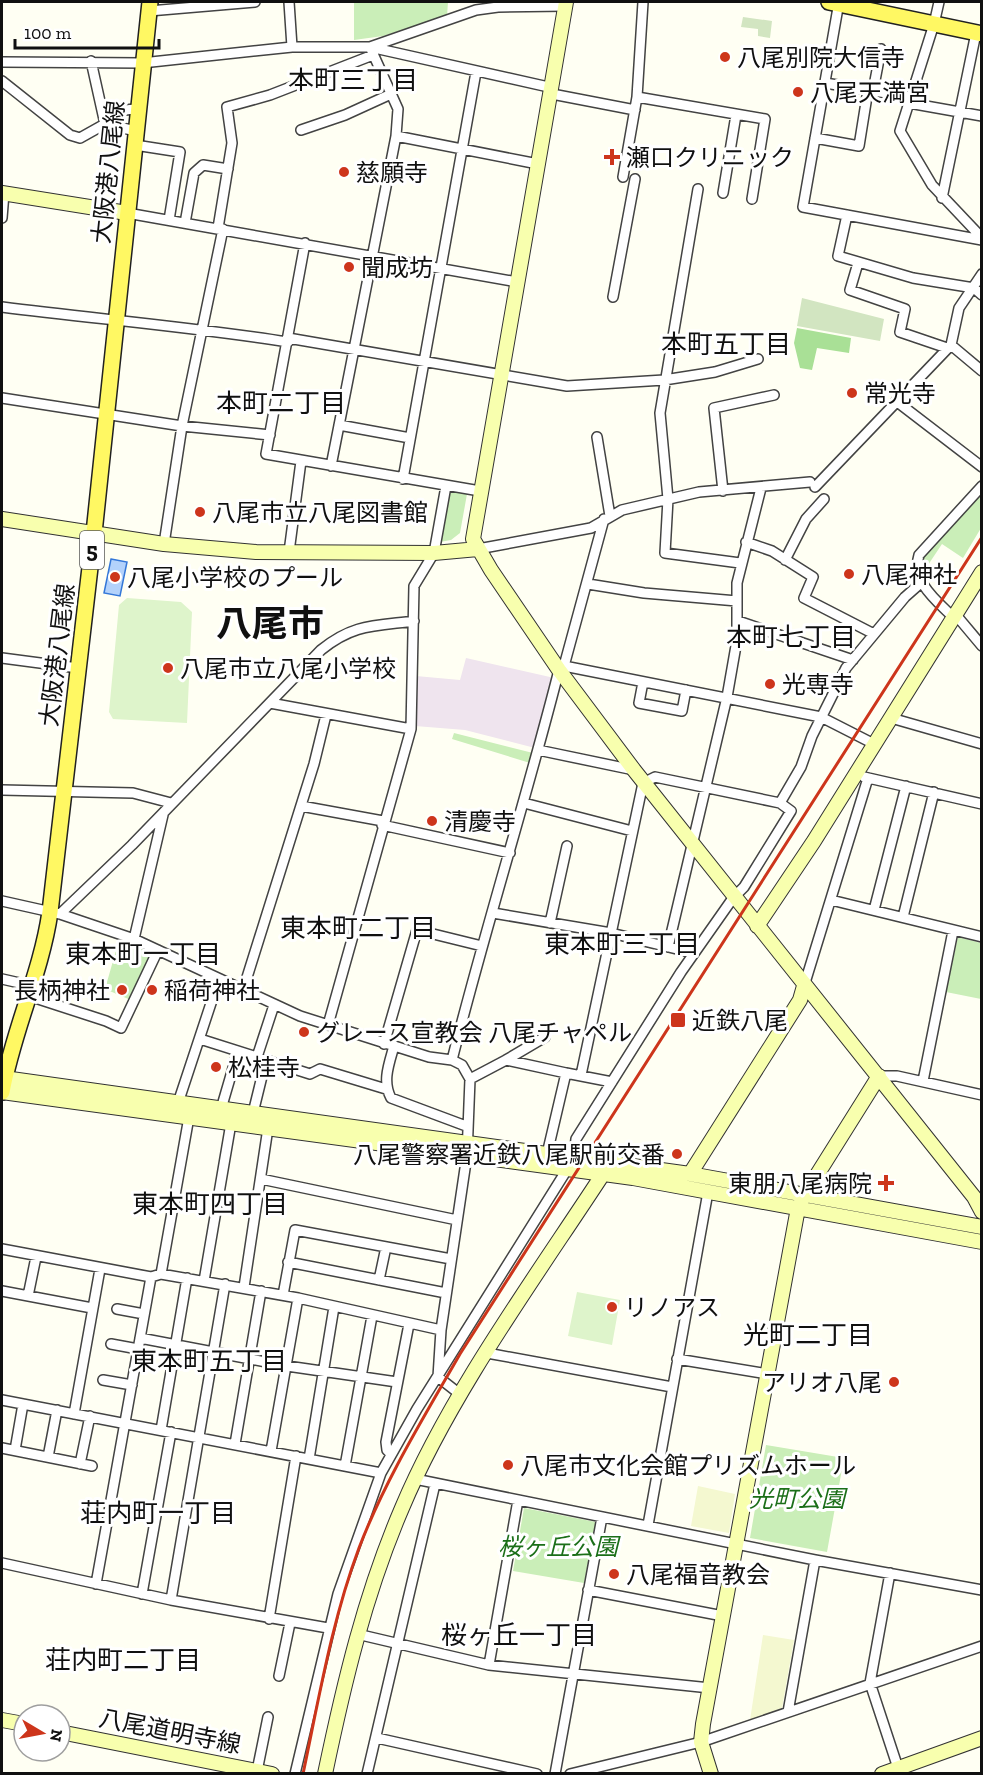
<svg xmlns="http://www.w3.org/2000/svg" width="983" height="1775" font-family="'Zilla Slab','Noto Sans JP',serif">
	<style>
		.industrial { fill: #efe4ee }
		.farmland { fill: #f4f8d0 }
		.green { fill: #caeeb8 }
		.forest { fill: #a9e096 }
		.cemetery { fill: #d2e5c1 }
		.pitch { fill: #def4cb }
		.water { fill: #b3d2fb; stroke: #3477d8; stroke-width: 1.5 }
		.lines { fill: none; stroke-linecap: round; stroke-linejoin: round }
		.street-casing { stroke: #434343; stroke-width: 12 }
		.secondary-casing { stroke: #323232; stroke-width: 16 }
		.primary-casing { stroke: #212121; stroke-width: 18 }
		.street { stroke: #fff; stroke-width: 9 }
		.secondary { stroke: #f8ffae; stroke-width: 14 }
		.primary { stroke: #fff863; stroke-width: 15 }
		.rail { stroke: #cd351b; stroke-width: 3 }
		.poi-dot { fill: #cd351b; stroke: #fff; stroke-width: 2 }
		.labels { text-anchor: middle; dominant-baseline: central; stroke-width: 6; stroke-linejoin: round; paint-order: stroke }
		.shield { fill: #fff; stroke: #585858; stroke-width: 1.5 }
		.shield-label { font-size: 22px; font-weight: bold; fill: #101010 }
		.poi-label { font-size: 24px; fill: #101010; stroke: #fff; text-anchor: start }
		.street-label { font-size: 24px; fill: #101010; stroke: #fff }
		.park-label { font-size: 24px; font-style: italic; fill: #1b6f19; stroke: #fff }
		.neighbourhood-label { font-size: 26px; fill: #101010; stroke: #fff }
		.town-label { font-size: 36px; font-weight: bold; fill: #101010; stroke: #fff }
	</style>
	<rect width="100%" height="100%" fill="#fffff3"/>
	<path class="industrial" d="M466,658l84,19 5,6 -20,65 -70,-18 -50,-4 1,-50 44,4z"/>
	<path class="farmland" d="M698,1486l37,8 -6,39 -38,-7z
		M763,1635l31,5 -12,68 -32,12z"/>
	<path class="green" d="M354,2h94l-1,14 -64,20 -29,4z
		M453,491l14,3 -7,39 -9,7 -11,2 9,-48z
		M977,496l4,2v30l-18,30 -21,-14 -16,24 -3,-13z
		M454,733l79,20 -3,10 -78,-24z
		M958,937l23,6v56l-35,-7z
		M119,940l33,13 -19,48 -28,-12z
		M766,1445l78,13 -17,94 -77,-14z
		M524,1508l72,14 -12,61 -71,-12z"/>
	<path class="forest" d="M797,328l54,10 -2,15 -32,-5 -5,22 -12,-2 -6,-25z"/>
	<path class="cemetery" d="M743,17l29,4 -2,17 -12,-2v-7l-17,-2z
		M802,298l82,21 -4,22 -83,-15z"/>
	<path class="pitch" d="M127,598l54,4 11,10 -5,111 -74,-4 -4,-7 10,-107z
		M577,1292l43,8 -8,45 -44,-9z"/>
	<path class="water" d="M111,559l16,3 -7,34 -16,-3z"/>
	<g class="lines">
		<defs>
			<path id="street" d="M289,2l3,45
				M839,2l-36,205 179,33
				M939,2l-5,22 -34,107 32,54 50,53
				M149,11l106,-9
				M370,47l106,-37 22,-3 68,-1
				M2,62l140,1 150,-16h78l183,41
				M2,81l68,54 10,3 25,-14 -14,-63
				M825,83l86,14
				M873,91l8,-42
				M552,94l83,16
				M637,97l128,22 -13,80
				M909,103l73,13
				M301,130l44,-15 46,-21
				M136,131l-31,-7c8,-14 17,-14 33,-15
				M396,136l142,28
				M815,138l44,8 9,-56
				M135,145l45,7 -11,68
				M623,177l14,-80 6,-95
				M698,189l-38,224 8,86 -3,54 75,10
				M723,193l13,-78
				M942,198l34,-165
				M127,213l390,69
				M847,215l-9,41 75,22 61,10 8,7
				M2,218l2,-25
				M185,223l9,-50 9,-8 25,4
				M218,228l14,-85 -5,-36 43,-12 103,-40
				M305,243l-39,211 214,37
				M858,263l-8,27 55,19 -5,23 47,16
				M613,297l22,-118
				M2,307c95,12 191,20 286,35
				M288,338l279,48 97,-6 51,-8 43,-13
				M951,345l31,26
				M2,398l180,28 88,9
				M896,401l86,66
				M339,425l71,13
				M597,437l13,79
				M331,466l65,-330 2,-27 -28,-62
				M403,479l73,-407
				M815,487l136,-142 8,-37 23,-34
				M723,491l-9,-83 60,-13
				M746,542l26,9 41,26 -9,21 70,36
				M164,544l18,-118 41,-197
				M478,549l113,-21 31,-18 77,-18 111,-10
				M289,552l12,-91
				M785,560l21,-41 18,-20
				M588,584l56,9 93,8
				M956,615l26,31
				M954,618c-17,-17 -43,-36 -35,-63l63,-69
				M738,621l115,39
				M2,658l76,10
				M564,666l257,51 53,27
				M643,682l-4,21 43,8 4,-21
				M270,703l141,26
				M891,718l91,26
				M538,750l96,20
				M864,777l118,27
				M2,790l131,3 38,10
				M524,803l108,28
				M780,803l21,-36 11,-31 34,-68 59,-71 17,-15
				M301,806l82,15
				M382,825l128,28
				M831,900l151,37
				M2,901l58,13 74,25 166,77 129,41 23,3 10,5 8,14 -3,76 -26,175 -3,47 23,18
				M874,910l32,-124
				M493,913l118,20 82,20
				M60,914l72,-69 189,-195c32,-26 53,-24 93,-29
				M903,917l31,-125
				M550,923l17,-77
				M134,939l29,-124
				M668,947l59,-250 10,-57v-57l24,-95
				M2,979l31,7
				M804,986l64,-208
				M243,990l71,-226 12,-49
				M29,996l77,25 15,7 37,-78
				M328,1025l83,-296 3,-143 20,-33 12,-67
				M200,1039l110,35 10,-5 66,20
				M384,1044l33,-114 65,16
				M394,1046c-5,18 -12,35 -3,52l75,28
				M257,1057l17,-52
				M452,1060c33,-131 74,-260 107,-390l5,-4 40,-147
				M506,1060l39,-23
				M879,1076h18l85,19
				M470,1079l36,-19 60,13
				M923,1081l30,-150
				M178,1103l41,-124
				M221,1109l17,-58
				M253,1113l13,-53
				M547,1154l19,-81 46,9
				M574,1157l2,-18 105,-167 52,-74 11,-11 47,-76 -11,-8 -125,-26 -12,6 -62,292
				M261,1179l196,41
				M2,1249l149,28 10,-3 137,24 143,32
				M288,1262l158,31
				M161,1274l28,-157
				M379,1280l7,-33
				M204,1281l27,-158
				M244,1287l24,-159
				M2,1291l90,17
				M283,1295l12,-65 156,29
				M28,1296l8,-39
				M117,1309l27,5
				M140,1338l147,28 110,16
				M111,1344l27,5
				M487,1353l185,34
				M677,1359l91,15
				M103,1380l29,5
				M2,1400l379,73
				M74,1414l26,-145
				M161,1430l26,-152
				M235,1444l26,-153
				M2,1448l90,18
				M15,1450l8,-46
				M271,1451l27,-153
				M391,1454l-4,-4 -1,-8 23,-118
				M48,1457l9,-47
				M309,1459l25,-152
				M80,1464l10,-48
				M345,1466l27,-150
				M415,1479l400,81 167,30
				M648,1525l60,-333
				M2,1563l169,37 157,28
				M890,1573l-20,110 29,88
				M96,1584l55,-307
				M588,1590l135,26
				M142,1594l29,-162
				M171,1600l54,-316
				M269,1619l27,-163
				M357,1634l132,31 221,23
				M489,1665l29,-165
				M279,1676l11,-53
				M788,1712l27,-152
				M377,1738l160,36
				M257,1771l11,-54
				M295,1774l43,-180 43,-121 36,-64 151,-241
				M367,1774l68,-290
				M555,1774l47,-257
				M570,1774l131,-32 281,-96"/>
			<path id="secondary" d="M566,2l-93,537 18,31 68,100 75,100 340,427 8,15
				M2,193l125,20
				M2,519l162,25 92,8 178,1 44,-4
				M757,926l57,-85 168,-269
				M4,1078l686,96 292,53
				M2,1092l631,86 349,64
				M690,1174l110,-174 4,-14
				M2,1720l22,4
				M60,1732l212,42
				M325,1774c19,-91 40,-180 77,-266 48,-114 133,-230 201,-334l5,-3
				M711,1774l-10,-32 2,-18 95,-516 7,-14 74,-118
				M882,1774l100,-36"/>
			<path id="primary" d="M829,2l153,32
				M2,1092c11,-62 39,-118 48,-180l44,-379 56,-531"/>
		</defs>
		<use href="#street" class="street-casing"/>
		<use href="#secondary" class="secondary-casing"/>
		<use href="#primary" class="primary-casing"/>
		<use href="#street" class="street"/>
		<use href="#secondary" class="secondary"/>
		<use href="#primary" class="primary"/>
		<path class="rail" d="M303,1774c16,-76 29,-154 56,-226 26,-68 65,-131 101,-194l522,-817"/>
	</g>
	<g class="poi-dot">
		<circle cx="725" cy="57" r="6"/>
		<circle cx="798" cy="92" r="6"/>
		<path d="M609 148h6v6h6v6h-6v6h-6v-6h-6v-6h6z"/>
		<circle cx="344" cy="172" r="6"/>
		<circle cx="349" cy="267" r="6"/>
		<circle cx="852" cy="393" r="6"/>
		<circle cx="200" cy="512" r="6"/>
		<circle cx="849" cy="574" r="6"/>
		<circle cx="115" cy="577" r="6"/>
		<circle cx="168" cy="668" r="6"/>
		<circle cx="770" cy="684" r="6"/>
		<circle cx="432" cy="821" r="6"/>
		<circle cx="122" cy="990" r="6"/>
		<circle cx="152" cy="990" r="6"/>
		<rect x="670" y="1012" width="16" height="16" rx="3"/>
		<circle cx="304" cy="1032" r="6"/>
		<circle cx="216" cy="1067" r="6"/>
		<circle cx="677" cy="1154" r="6"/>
		<path d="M883 1174h6v6h6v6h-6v6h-6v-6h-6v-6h6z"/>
		<circle cx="612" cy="1307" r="6"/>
		<circle cx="894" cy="1382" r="6"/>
		<circle cx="508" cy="1465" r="6"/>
		<circle cx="614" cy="1574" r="6"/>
	</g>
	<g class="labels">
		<rect class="shield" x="80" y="531" width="24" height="38" rx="4.5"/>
		<g class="shield-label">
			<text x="92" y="550">5</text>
		</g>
		<g class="poi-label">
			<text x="737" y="57">八尾別院大信寺</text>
			<text x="810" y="92">八尾天満宮</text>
			<text x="626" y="157">瀬口クリニック</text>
			<text x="356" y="172">慈願寺</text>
			<text x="361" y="267">聞成坊</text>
			<text x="864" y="393">常光寺</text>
			<text x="212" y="512">八尾市立八尾図書館</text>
			<text x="861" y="574">八尾神社</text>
			<text x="127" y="577">八尾小学校のプール</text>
			<text x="180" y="668">八尾市立八尾小学校</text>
			<text x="782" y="684">光専寺</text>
			<text x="444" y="821">清慶寺</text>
			<text x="110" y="990" text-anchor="end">長柄神社</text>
			<text x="164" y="990">稲荷神社</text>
			<text x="692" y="1020">近鉄八尾</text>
			<text x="316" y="1032">グレース宣教会 八尾チャペル</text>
			<text x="228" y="1067">松桂寺</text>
			<text x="665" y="1154" text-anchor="end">八尾警察署近鉄八尾駅前交番</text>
			<text x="872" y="1183" text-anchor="end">東朋八尾病院</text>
			<text x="624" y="1307">リノアス</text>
			<text x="882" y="1382" text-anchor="end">アリオ八尾</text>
			<text x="520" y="1465">八尾市文化会館プリズムホール</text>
			<text x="626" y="1574">八尾福音教会</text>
		</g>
		<g class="street-label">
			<text transform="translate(108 172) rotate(-84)">大阪港八尾線</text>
			<text transform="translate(57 655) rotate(-83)">大阪港八尾線</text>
			<text transform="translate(170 1731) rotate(11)">八尾道明寺線</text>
		</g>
		<g class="park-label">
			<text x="797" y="1498">光町公園</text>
			<text x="558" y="1546">桜ヶ丘公園</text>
		</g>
		<g class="neighbourhood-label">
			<text x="353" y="80">本町三丁目</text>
			<text x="726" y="344">本町五丁目</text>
			<text x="281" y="403">本町二丁目</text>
			<text x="791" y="637">本町七丁目</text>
			<text x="358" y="928">東本町二丁目</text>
			<text x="622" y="944">東本町三丁目</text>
			<text x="143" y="954">東本町一丁目</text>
			<text x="210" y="1204">東本町四丁目</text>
			<text x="808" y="1335">光町二丁目</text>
			<text x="209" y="1361">東本町五丁目</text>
			<text x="158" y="1513">荘内町一丁目</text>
			<text x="519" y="1635">桜ヶ丘一丁目</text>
			<text x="123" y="1660">荘内町二丁目</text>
		</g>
		<g class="town-label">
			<text x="270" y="623">八尾市</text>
		</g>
	</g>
	<rect width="983" height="1775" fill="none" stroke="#101010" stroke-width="6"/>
	<g transform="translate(42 1733) rotate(100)"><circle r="28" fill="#ffffff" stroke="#9f9f9f" stroke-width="1.5"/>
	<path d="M0-4.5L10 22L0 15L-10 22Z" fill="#cd351b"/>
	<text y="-9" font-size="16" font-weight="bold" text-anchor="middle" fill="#101010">N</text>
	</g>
	<path d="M15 39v9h144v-9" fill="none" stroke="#101010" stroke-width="3"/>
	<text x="24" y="39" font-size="18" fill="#101010" stroke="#ffffff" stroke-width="4.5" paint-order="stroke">100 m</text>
</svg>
